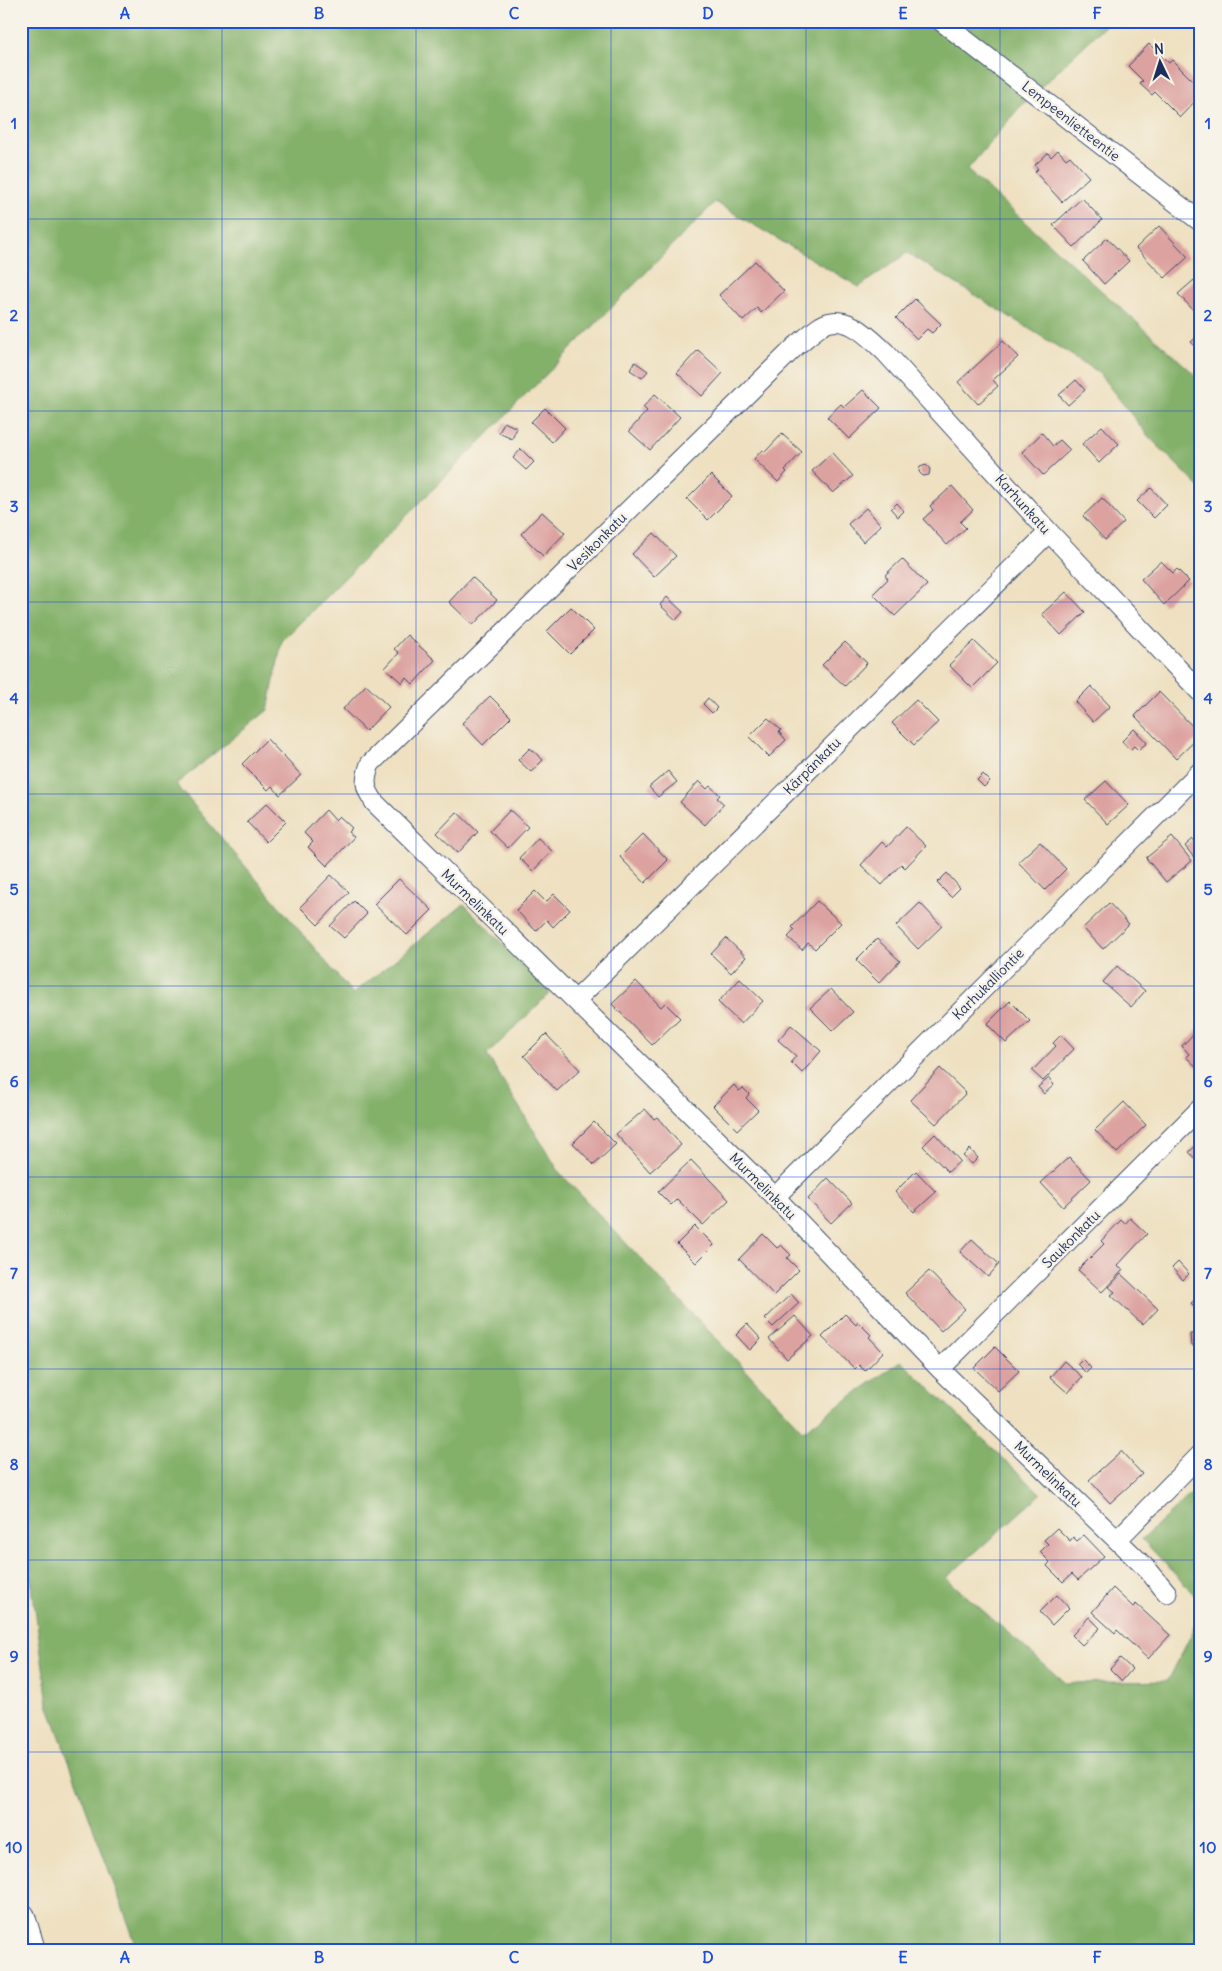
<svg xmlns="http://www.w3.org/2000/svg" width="1222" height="1971" font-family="Delius,sans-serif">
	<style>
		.forest { fill: #84b16a; stroke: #507064 }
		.building { fill: #dca2a0 }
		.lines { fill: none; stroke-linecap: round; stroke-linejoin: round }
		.street-casing { stroke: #3b4a6d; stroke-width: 21 }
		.secondary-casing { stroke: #3b4a6d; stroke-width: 30 }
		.street { stroke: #fff; stroke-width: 19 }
		.secondary { stroke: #fff; stroke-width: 28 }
		.grid { fill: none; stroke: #1d4ed8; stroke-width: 1; stroke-opacity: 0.55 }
		.labels { text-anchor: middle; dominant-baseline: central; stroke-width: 5; stroke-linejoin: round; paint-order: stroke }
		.street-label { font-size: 14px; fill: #1b2f5e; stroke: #f7f3e8 }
		.neatline { fill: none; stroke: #1d4ed8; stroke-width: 2 }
		.grid-label { font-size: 16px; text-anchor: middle; font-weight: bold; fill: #1d4ed8 }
	</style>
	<rect width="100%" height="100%" fill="#f7f3e8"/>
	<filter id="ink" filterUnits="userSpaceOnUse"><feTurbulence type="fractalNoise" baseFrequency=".02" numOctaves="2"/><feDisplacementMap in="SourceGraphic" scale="10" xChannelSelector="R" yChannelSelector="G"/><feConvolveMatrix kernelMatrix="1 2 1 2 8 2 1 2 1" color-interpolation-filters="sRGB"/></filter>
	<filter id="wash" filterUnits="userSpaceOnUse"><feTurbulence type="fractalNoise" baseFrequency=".0096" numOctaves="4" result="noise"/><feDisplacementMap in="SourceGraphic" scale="20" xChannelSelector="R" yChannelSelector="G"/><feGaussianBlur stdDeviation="1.12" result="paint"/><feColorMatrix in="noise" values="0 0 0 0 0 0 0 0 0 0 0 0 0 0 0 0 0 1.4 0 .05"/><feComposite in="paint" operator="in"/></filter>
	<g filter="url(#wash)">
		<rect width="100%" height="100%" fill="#eee0c0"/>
		<path class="forest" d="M21,21h1089l-92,88 -51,61 234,210v109l-52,-52 -52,-66 -190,-118 -48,34 -144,-85 -237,242 -196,197 -14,69 -92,74 177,210 111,-90 86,89 -63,62 73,118 243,258 98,-70 140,133 -95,84 119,105 103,-2 33,-66v335h-1063l-90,-246 -27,-199z
			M1191,1494l10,5v103l-59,-63z"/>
		<g id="blocks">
			<path class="building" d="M1149,44l20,19 3,-3 25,25 -3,3 7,7 -21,22 -25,-25 -3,3 -12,-11 3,-3 -15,-15z
				M1058,150l8,9 4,-3 19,21 -27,25 -27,-30 3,-3 -3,-4 13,-12 3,4z
				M1082,198l20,22 -28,27 -21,-22z
				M1159,226l29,31 -23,21 -29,-30z
				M1107,238l22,23 -25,23 -21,-23z
				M755,261l29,30 -23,22 -4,-5 -14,13 -24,-26z
				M1194,280l4,5 3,-3v36l-23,-24z
				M915,299l26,25 -9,9 -5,-4 -10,10 -21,-21z
				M1201,333v20l-10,-11z
				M1003,341l15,16 -25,23 5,6 -20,18 -20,-22z
				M698,350l25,23 -21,23 -25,-23z
				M635,362l13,9 -6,7 -12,-8z
				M1076,380l9,10 -17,15 -9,-10z
				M863,390l18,18 -32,31 -22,-22 14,-13 3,3z
				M655,394l25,23 -30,33 -21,-19 18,-20 -4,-4z
				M545,408l20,20 -13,14 -21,-20z
				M504,422l13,6 -5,11 -13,-6z
				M1102,426l17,18 -20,19 -17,-19z
				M1042,433l11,13 7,-6 10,10 -27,25 -21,-23z
				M782,434l20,18 -17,18 2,2 -9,10 -24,-23 8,-9 3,2z
				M521,449l13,13 -8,8 -13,-12z
				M832,453l21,23 -20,17 -21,-22z
				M926,465l4,4 -1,6 -6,1 -4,-4 1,-5z
				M711,475l21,21 -24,24 -21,-21z
				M952,486l21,24 -13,12 6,6 -19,17 -24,-26 10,-9 -3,-4z
				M1151,488l16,17 -13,13 -17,-17z
				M1102,498l22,24 -19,18 -22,-24z
				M897,503l7,8 -6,6 -7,-8z
				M866,508l15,17 -18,17 -15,-18z
				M542,512l23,21 -22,23 -22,-22z
				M654,533l22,23 -22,21 -22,-23z
				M902,559l25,26 -32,31 -22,-22 15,-15 -3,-4z
				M1161,561l12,12 4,-4 12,12 -25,24 -23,-26z
				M472,577l25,23 -24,25 -24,-23z
				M1066,592l19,20 -24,23 -19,-21z
				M667,597l16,15 -7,8 -16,-15z
				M571,607l23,23 -24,24 -23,-23z
				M407,635l28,25 -22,24 -7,-7 -4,6 -17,-15 14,-15 -5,-4z
				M974,641l23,22 -25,25 -23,-23z
				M845,642l22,21 -22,23 -23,-21z
				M366,685l23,22 -23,24 -23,-22z
				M1091,686l19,20 -17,16 -18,-20z
				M1159,692l42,43 -25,24 -41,-43z
				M490,696l21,21 -28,28 -21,-22z
				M708,698l9,10 -5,5 -9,-9z
				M916,700l22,22 -24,23 -22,-22z
				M768,718l13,12 -2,2 7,8 -17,17 -20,-20z
				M1134,729l13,14 -9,7 -4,-4 -4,4 -8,-9z
				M267,739l34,36 -21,20 -8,-9 -4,4 -26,-26z
				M530,748l13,12 -12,12 -13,-12z
				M668,771l9,11 -19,15 -9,-10z
				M983,774l7,7 -6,6 -7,-7z
				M699,781l8,8 3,-3 10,9 -3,3 7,6 -19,21 -25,-23z
				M1106,781l23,24 -21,19 -23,-24z
				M267,803l19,19 -20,20 -19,-20z
				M326,810l9,10 4,-4 13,12 -4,4 6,5 -27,29 -19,-19 5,-5 -9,-9z
				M510,810l18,17 -20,21 -18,-17z
				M457,812l21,20 -20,21 -21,-20z
				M906,827l20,19 -21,22 -4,-4 -19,21 -21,-20 21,-23 5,5z
				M643,834l25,26 -23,23 -25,-26z
				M1172,837l20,24 -26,21 -20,-24z
				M538,838l14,13 -19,20 -14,-13z
				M1193,839l8,9v6l-6,5 -10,-13z
				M1040,842l26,27 -21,21 -27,-28z
				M947,873l13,15 -9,9 -14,-14z
				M331,875l18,17 -31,33 -18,-18z
				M399,879l33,31 -25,25 -33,-31z
				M535,891l11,11 8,-8 16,16 -17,17 -6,-7 -11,11 -20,-21z
				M354,901l13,13 -23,24 -14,-12z
				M817,901l24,22 -26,26 -7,-6 -6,7 -14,-13 7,-7 -3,-3z
				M920,903l22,23 -24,23 -22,-23z
				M1109,903l20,21 -26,25 -20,-21z
				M726,938l20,19 -15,16 -20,-19z
				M877,939l23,22 -21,22 -23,-23z
				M1117,966l28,25 -14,16 -28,-25z
				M740,979l23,22 -22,23 -23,-22z
				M636,981l25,26 4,-4 15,15 -28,27 -40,-41z
				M831,989l22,23 -20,19 -23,-23z
				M1010,1001l20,20 -24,22 -19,-19z
				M791,1025l30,26 -19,22 -11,-11 5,-6 -18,-16z
				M1201,1026v45l-15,-14 3,-3 -7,-8z
				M546,1034l34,36 -23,21 -33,-35z
				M1061,1035l13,14 -31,32 -11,-10 24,-25 -3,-3z
				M940,1068l26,25 -30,31 -26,-24z
				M1049,1078l5,7 -10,9 -6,-7z
				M734,1085l5,6 4,-3 6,6 -3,4 12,12 -21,20 -24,-24z
				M1124,1102l22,23 -29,28 -22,-23z
				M645,1109l9,10 3,-2 24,28 -31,27 -34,-38z
				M594,1122l22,22 -22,21 -21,-22z
				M935,1134l25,27 -12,11 -25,-26z
				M1201,1141v24l-12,-13z
				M970,1149l8,9 -6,6 -9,-8z
				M1069,1157l22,23 -28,27 -22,-24z
				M691,1160l38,40 -26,25 -26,-26 -6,6 -13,-13z
				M916,1171l20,21 -22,20 -19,-20z
				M828,1178l24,25 -21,20 -23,-24z
				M1130,1218l17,16 -30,32 6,4 -21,22 -24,-22 26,-26 -3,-3 20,-21 4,4z
				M695,1226l19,19 -18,18 -19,-19z
				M763,1234l14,14 4,-3 10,10 -4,3 12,12 -25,25 -35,-36z
				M972,1239l27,25 -11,13 -28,-25z
				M1178,1262l11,12 -6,6 -11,-12z
				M929,1271l36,38 -24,22 -36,-38z
				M1121,1274l37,35 -15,16 -32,-30 4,-3 -6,-5z
				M791,1294l8,9 -26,24 -8,-8z
				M1201,1294v20l-10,-11z
				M845,1314l11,11 2,-3 13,13 -2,2 14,15 -18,19 -6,-6 -4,4 -33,-32z
				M795,1316l18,20 -26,23 -18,-20z
				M747,1324l14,15 -11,11 -14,-15z
				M1201,1333v12l-10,1 -1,-12z
				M995,1347l24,24 -21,20 -24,-23z
				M1082,1359l9,9 -5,5 -9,-9z
				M1064,1361l18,16 -14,16 -18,-16z
				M1121,1451l21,23 -32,29 -21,-23z
				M1057,1528l13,13 3,-4 4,4 7,-6 20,21 -26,24 -6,-6 -9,8 -16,-16 3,-4 -10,-10 8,-8 -4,-4z
				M1113,1588l20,19 3,-3 34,31 -22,24 -31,-29 -2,3 -23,-21z
				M1057,1595l12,13 -17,17 -12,-13z
				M1089,1617l11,11 -18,17 -10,-10z
				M1120,1658l12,11 -10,12 -12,-12z"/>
		</g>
	</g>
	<g filter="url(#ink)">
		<use href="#blocks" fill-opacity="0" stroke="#3b4a6d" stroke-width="1"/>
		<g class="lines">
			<defs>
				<path id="street" d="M941,21l260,201
					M576,1000l473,-468
					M775,1197l426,-426
					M940,1369l261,-261
					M1117,1540l84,-86
					M1167,1593l-19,-23 -208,-201 -165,-172 -400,-394c-11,-16 -11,-21 -5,-39l426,-418c8,-6 16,-14 25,-20 24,-15 48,11 64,26l164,180 152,161"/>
				<path id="secondary" d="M21,1917l10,33"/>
			</defs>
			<use href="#street" class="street-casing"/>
			<use href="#secondary" class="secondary-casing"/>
			<use href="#street" class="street"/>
			<use href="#secondary" class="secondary"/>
		</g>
	</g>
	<path class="grid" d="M222,21v1929M416,21v1929M611,21v1929M806,21v1929M1000,21v1929M21,219h1180M21,411h1180M21,602h1180M21,794h1180M21,986h1180M21,1177h1180M21,1369h1180M21,1560h1180M21,1752h1180"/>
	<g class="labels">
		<g class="street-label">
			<text transform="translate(1071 121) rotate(38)">Lempeenlietteentie</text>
			<text transform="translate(1023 504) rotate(48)">Karhunkatu</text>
			<text transform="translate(597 542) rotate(-45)">Vesikonkatu</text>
			<text transform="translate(812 766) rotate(-45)">Kärpänkatu</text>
			<text transform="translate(475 902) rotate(44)">Murmelinkatu</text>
			<text transform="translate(988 984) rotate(-45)">Karhukalliontie</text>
			<text transform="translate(763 1186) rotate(45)">Murmelinkatu</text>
			<text transform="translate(1071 1239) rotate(-45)">Saukonkatu</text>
			<text transform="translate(1048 1474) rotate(44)">Murmelinkatu</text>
		</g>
	</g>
	<rect width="1222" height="1971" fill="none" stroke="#f7f3e8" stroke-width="55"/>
	<g transform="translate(1160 62) rotate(356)" stroke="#f7f3e8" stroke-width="4" paint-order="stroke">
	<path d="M0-4L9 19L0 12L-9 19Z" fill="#1b2f5e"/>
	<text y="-8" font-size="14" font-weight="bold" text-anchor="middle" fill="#1b2f5e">N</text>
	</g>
	<rect x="28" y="28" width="1166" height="1916" class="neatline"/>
	<g class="grid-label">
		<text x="125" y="19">A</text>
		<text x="319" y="19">B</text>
		<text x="514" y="19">C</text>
		<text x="708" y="19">D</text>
		<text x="903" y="19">E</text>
		<text x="1097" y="19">F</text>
		<text x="14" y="129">1</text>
		<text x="1208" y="129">1</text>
		<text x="14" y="321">2</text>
		<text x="1208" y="321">2</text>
		<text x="14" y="512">3</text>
		<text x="1208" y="512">3</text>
		<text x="14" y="704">4</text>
		<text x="1208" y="704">4</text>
		<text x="14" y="895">5</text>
		<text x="1208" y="895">5</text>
		<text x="14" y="1087">6</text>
		<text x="1208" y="1087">6</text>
		<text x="14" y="1279">7</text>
		<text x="1208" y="1279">7</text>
		<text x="14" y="1470">8</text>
		<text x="1208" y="1470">8</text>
		<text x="14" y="1662">9</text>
		<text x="1208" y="1662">9</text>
		<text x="14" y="1853">10</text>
		<text x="1208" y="1853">10</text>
		<text x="125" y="1963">A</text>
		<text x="319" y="1963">B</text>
		<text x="514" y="1963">C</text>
		<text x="708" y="1963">D</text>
		<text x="903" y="1963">E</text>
		<text x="1097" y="1963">F</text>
	</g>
</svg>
